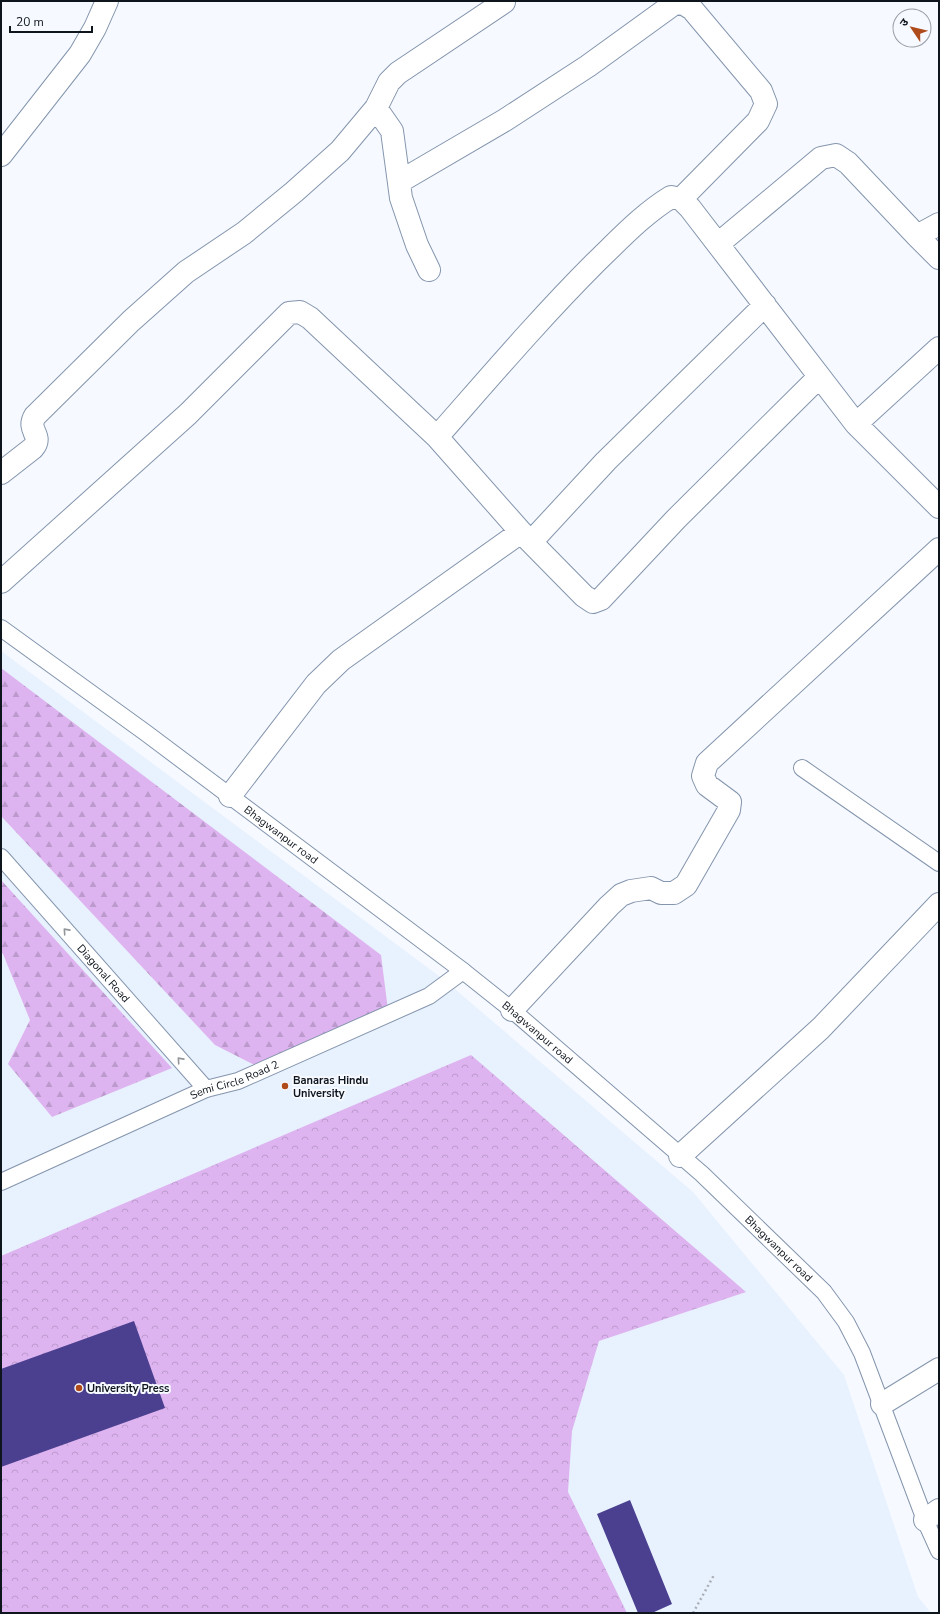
<svg xmlns="http://www.w3.org/2000/svg" width="940" height="1614" font-family="'Nunito Sans','Noto Sans Devanagari',sans-serif">
	<style>
		.built { fill: #e8f1fe }
		.forest { fill: url(#forest-firs) }
		.park { fill: url(#park-crowns) }
		.building { fill: #4b408f }
		.lines { fill: none; stroke-linecap: round; stroke-linejoin: round }
		.lane-casing { stroke: #8495ad; stroke-width: 18 }
		.street-casing { stroke: #8495ad; stroke-width: 24 }
		.path { stroke: #abafb5; stroke-width: 2.5; stroke-dasharray: 2 3; stroke-linecap: butt }
		.lane { stroke: #fff; stroke-width: 16 }
		.street { stroke: #fff; stroke-width: 22 }
		.oneway { stroke: #939699 }
		.poi-dot { fill: #af4a1b; stroke: #f6f9ff; stroke-width: 1.5 }
		.labels { text-anchor: middle; dominant-baseline: central; stroke-width: 4; stroke-linejoin: round; paint-order: stroke }
		.street-label { font-size: 11px; fill: #0f151d; stroke: #f6f9ff }
		.poi-label { font-size: 11px; font-weight: bold; fill: #0f151d; stroke: #f6f9ff; text-anchor: start }
	</style>
	<defs>
		<pattern id="forest-firs" width="22" height="20" patternUnits="userSpaceOnUse"><rect width="22" height="20" fill="#deb4f0"/><path d="M5 1l3.5 6h-7zM16 11l3.5 6h-7z" fill="#bd9acd"/></pattern>
		<pattern id="park-crowns" width="20" height="18" patternUnits="userSpaceOnUse"><rect width="20" height="18" fill="#deb4f0"/><path d="M2 6a3 3 0 1 1 6 0M12 15a3 3 0 1 1 6 0" fill="none" stroke="#bd9acd"/></pattern>
	</defs>
	<rect width="100%" height="100%" fill="#f6f9ff"/>
	<path class="built" d="M1,651l442,328 250,213 151,183 74,222 13,16h-930z"/>
	<path class="forest" d="M1,668l380,287 7,55 -118,63 -55,-28 -214,-229z
		M1,880l171,188 -120,49 -44,-53 22,-44 -27,-66 -2,-2z"/>
	<path class="park" d="M471,1055l275,237 -147,49 -27,90 -4,61 59,121h-626v-357z"/>
	<path class="building" d="M134,1321l31,87 -164,59v-98z
		M630,1500l42,104 -20,9h-14l-41,-99z"/>
	<g class="lines">
		<defs>
			<g id="lane">
				<path id="s1" d="M1,628l145,105 317,238 49,39 190,164 122,118 22,30 16,31 63,167 14,31"/>
				<path d="M802,768l137,95"/>
				<path id="s2" d="M1,857l205,232"/>
				<path id="s3" d="M1,1182l205,-93 32,-8 191,-85 34,-25"/>
			</g>
			<path id="street" d="M376,108l16,23 9,67 16,47 12,25
				M1,155l79,-101 15,-26 12,-27
				M399,182l106,-62 83,-54 87,-63 9,1 8,5 69,82 5,13 -8,17 -77,78
				M917,236l22,22
				M718,244l103,-86 15,-3 12,8 69,73 22,-12
				M856,424l83,-76
				M1,473l32,-25c11,-13 -7,-17 2,-32l96,-95 55,-49 58,-39 50,-41 46,-41 36,-43 13,-26 9,-9 106,-71
				M521,532l63,64 9,6 8,-3 75,-80 143,-142
				M531,542l75,-81 159,-156
				M1,582l187,-168 101,-101 11,-1 10,6 127,119
				M230,796l86,-112 25,-24 180,-128 -84,-95c52,-59 103,-119 158,-174 24,-23 48,-49 76,-66l10,2 9,9 166,216 83,83
				M512,1010l97,-104 12,-11 10,-4 20,-3 10,5h13l12,-8 43,-75 1,-8 -23,-17 -4,-9 4,-13 232,-214
				M680,1156l141,-128 118,-124
				M882,1404l57,-35
				M925,1520l14,-10"/>
		</defs>
		<use href="#lane" class="lane-casing"/>
		<use href="#street" class="street-casing"/>
		<path class="path" d="M693,1613l21,-38"/>
		<use href="#lane" class="lane"/>
		<use href="#street" class="street"/>
	</g>
	<defs><path id="oneway-chevron" d="M-2-3.5L2.5 0L-2 3.5" fill="none" stroke-width="1.6" stroke-linecap="round" stroke-linejoin="round"/></defs>
	<g class="oneway">
		<use href="#oneway-chevron" transform="translate(66 931) rotate(-132)"/>
		<use href="#oneway-chevron" transform="translate(180 1060) rotate(-132)"/>
	</g>
	<g class="poi-dot">
		<circle cx="285" cy="1086" r="4"/>
		<circle cx="79" cy="1388" r="4"/>
	</g>
	<g class="labels">
		<g class="street-label">
			<text stroke="none"><textPath href="#s1" startOffset="348">Bhagwanpur road</textPath></text>
			<text stroke="none"><textPath href="#s2" startOffset="155">Diagonal Road</textPath></text>
			<text stroke="none"><textPath href="#s1" startOffset="672">Bhagwanpur road</textPath></text>
			<text stroke="none"><textPath href="#s3" startOffset="255">Semi Circle Road 2</textPath></text>
			<text stroke="none"><textPath href="#s1" startOffset="996">Bhagwanpur road</textPath></text>
		</g>
		<g class="poi-label">
			<text x="293" y="1080">Banaras Hindu<tspan x="293" dy="13">University</tspan></text>
			<text x="87" y="1388">University Press</text>
		</g>
	</g>
	<rect width="940" height="1614" fill="none" stroke="#0f151d" stroke-width="4"/>
	<g transform="translate(912 28) rotate(305)"><circle r="19" fill="#f6f9ff" stroke="#9a9ea5"/>
	<path d="M0-3L7 15L0 10L-7 15Z" fill="#af4a1b"/>
	<text y="-6" font-size="11" font-weight="bold" text-anchor="middle" fill="#0f151d">उ</text>
	</g>
	<path d="M10 26v6h82v-6" fill="none" stroke="#0f151d" stroke-width="2"/>
	<text x="16" y="26" font-size="12" fill="#0f151d" stroke="#f6f9ff" stroke-width="3" paint-order="stroke">20 m</text>
</svg>
